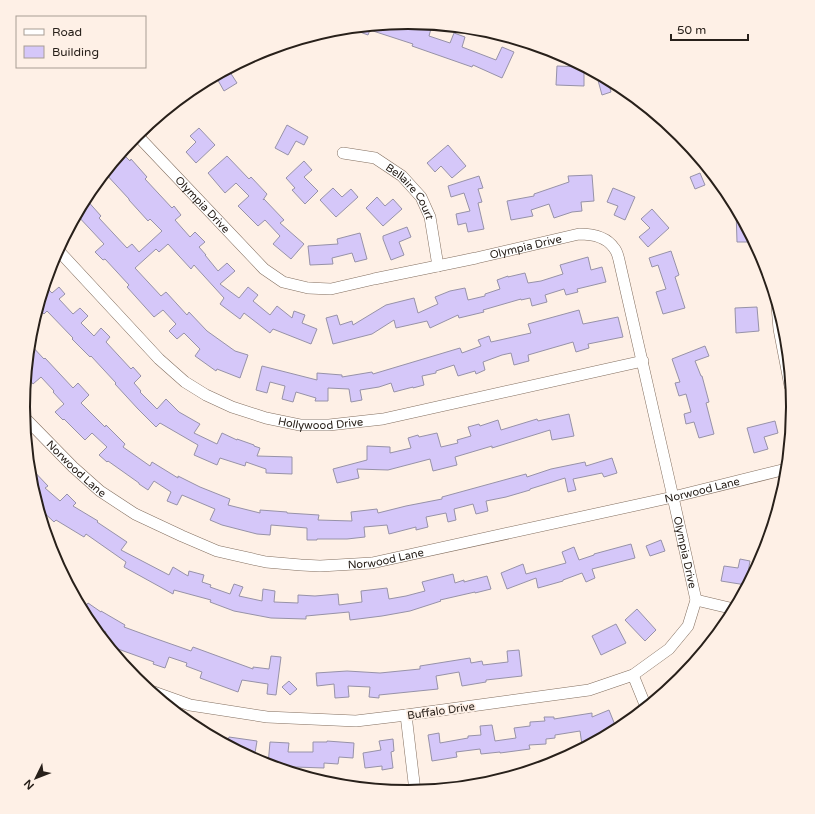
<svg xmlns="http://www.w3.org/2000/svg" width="815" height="814" font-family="'Varela Round',sans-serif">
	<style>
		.building { fill: #d5c7f9; stroke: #9792a8 }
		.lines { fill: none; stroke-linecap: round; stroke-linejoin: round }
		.minor-casing { stroke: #836f60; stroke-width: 12 }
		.minor { stroke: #fff; stroke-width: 11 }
		.labels { text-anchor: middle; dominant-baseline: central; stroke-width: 3.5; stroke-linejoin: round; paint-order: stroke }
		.street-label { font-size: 11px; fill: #28201a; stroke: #fef0e6 }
		.rim { fill: none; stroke: #28201a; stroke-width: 2 }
	</style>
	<rect width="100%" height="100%" fill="#fef0e6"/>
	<path class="building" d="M406,22l13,4 1,-3 12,2 -3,11 21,7 4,-10 11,4 -3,10 34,13 6,-13 12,5 -12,26 -29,-13 -1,2 -60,-21 1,-2 -43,-14 -2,5 -19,-7z
		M557,66l27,1v19l-28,-1z
		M228,69l9,14 -13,8 -9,-16z
		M596,73l12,7 3,12 -9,3z
		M287,125l21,12 -4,8 -8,-4 -8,14 -13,-7z
		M199,128l16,17 -19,18 -10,-11 10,-10 -6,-6z
		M448,145l18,21 -14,12 -11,-12 -6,6 -8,-9z
		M121,152l9,9 1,-2 16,18 -2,2 27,29 2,-2 7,9 -6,5 15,17 5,-5 10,10 -6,5 7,8h-1l13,16 9,-8 8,8 -15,13 19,14 9,-11 10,8 -5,6 17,14 7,-9 15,12 2,-7 11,4 -3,8 15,6 -6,15 -38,-15 -3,4 -26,-20 -4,6 -20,-15 4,-6 -30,-33 -3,4 -23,-25 -9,8 -3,-3 -21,19 26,28 5,-4 21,23 2,-3 18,19 28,20 13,4 -8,23 -23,-9 -1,2 -21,-15 5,-7 -16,-16 -7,6 -8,-8 7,-7 -13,-14 -9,7 -27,-30 2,-2 -24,-26 -2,1 -8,-8 9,-8 -28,-30 9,-16 16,18 -2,2 28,30 5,-4 7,8 23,-21 -12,-12 -2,2 -19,-21v-1l-25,-27z
		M227,156l22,23 2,-2 16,17 -4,6 1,-1 20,21 -4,3 24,21 -13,15 -18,-15 7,-8 -15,-16 -7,6 -20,-20 11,-10 -13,-13 -11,10 -17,-20z
		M304,161l8,9 -8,7 14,14 -13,13 -13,-14 3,-2 -9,-10z
		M700,173l5,12 -10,4 -5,-12z
		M592,175l2,26 -13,1 1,9 -10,1 -18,6 -5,-14 -18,6 2,6 -22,4 -4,-19 27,-5v-2l35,-12 -1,-6z
		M479,176l4,12 -5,1 4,13 -4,1 6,26 -16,3 -2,-9 -8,2 -2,-11 14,-3 -6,-18 -13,4 -3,-11z
		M333,188l9,9 9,-8 7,8 -22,20 -16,-17z
		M613,188l22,9 -10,23 -11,-5 4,-9 -11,-4z
		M377,197l8,9 8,-7 9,10 -19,17 -17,-18z
		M652,209l17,19 -21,19 -9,-10 11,-9 -9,-9z
		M736,210l15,26v6h-14z
		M407,227l4,10 -12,5 5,13 -13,5 -8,-21v-3z
		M360,233l7,26 -12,3 -3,-9 -20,5 1,6 -23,1 -2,-19 30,-2 -1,-5z
		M671,251l8,24 -4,2 10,31 -22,6 -7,-22 10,-3 -8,-24 -6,2 -3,-9z
		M588,257l3,13 11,-3 4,15 -29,7 1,3 -12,3 -2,-6 -19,6 2,7 -15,4 -2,-8 -9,2v-1l-38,11 1,2 -25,6 -1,-3 -28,13 -3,-7 -31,7 -2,-8 -22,14 -39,10 -7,-26 11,-3 3,10 12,-4 1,4 33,-20 28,-7 4,15 20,-9 -3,-7 15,-6 15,-3 3,12 17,-4v-2l15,-5 -3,-9 11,-4v1l17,-4 3,10 13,-2 22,-7 -3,-9z
		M44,285l8,8 7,-6 6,7 -6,5 14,15 7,-6 8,8 -7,7 13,13 7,-8 9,9 -4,5 25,27 2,-2 8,9 -7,7 7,8 -1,1 17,17 9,-10 13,13 21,12 -6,9 23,11 5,-11 15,7v-1l17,6v1l6,2 -3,8 35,1v17l-26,-1v-4l-20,-7 -1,4 -25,-8 -3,7 -23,-10 4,-10 -38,-22 -4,4 -18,-18 -23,-25 1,-1 -25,-27 -1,1 -18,-18 1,-1 -26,-27 -3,3 -7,-7z
		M757,307l2,24 -23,2 -1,-25z
		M579,310l4,14 35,-7 5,20 -35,7 1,4 -13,4 -3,-10 -45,13 1,6 -15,4 -3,-12 -9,2 -19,7 2,8 -9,4 -1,-3 -17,5 -4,-11 -18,6v2l-14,3 2,9 -11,3v-1l-19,5 -3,-9 -12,4 -19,3 2,10 -11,2 -2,-13 -21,-1v13h-13l1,-3 -20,-6 -3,10 -11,-3 3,-13 -15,-4 -3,11 -11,-3 6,-24 55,14v-7l25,2v2l30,-5 1,2 87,-26 2,5 19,-7 -3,-6 11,-4 2,6 40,-9 -3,-9z
		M29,343l15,16 1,-1 28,30 5,-5 11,12 -8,8 24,24 1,-2 19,19 -2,3 27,19 2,-4 26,16v-2l22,11 30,12 -2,6 32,8v-3l27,2v1l32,2 -1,5 34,1 -1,-9 26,-3 1,4 28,-7 36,-7v-2l84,-23 1,3 24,-8 34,-7 1,4 26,-8 5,15 -13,4 -2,-4 -29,6 3,11 -8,2 -3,-14 -35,11v1l-24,7 -20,4 2,10 -12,3 -3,-10 -19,5 2,11 -8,2 -2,-9 -20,4 2,10 -12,3v-3l-27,7 -2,-9 -23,2 1,10 -18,2h-30v1h-10v-12l-36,-3 -1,10 -13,-1 -35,-9 -12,-5 5,-11 -33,-14 -5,10 -10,-4 4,-9 -17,-11 -6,9 -9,-6v-1l-31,-22 -1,1 -8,-7 8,-8 -15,-14 -7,7 -21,-21 -1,1 -8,-8 9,-8 -11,-12 1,-1 -13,-14 -8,7 -7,-9z
		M705,346l4,10 -14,5 6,15h1l7,26 -3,1 8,31 -15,4 -5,-16 -8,2 -2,-10 7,-2 -5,-18 -7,2 -4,-13 5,-1 -8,-23z
		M569,414l5,22 -22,4 -2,-10 -58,18v-2l-37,11 2,8 -24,6 -3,-12 -42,11 -31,-1 2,9 -22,5 -4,-14 34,-9v-14l23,1v6l21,-5 -3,-10 10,-3 1,2 18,-4 4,14 17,-4 -1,-3 14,-4 -3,-9 11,-3 1,2 18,-6 3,10 36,-11 1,2z
		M775,421l3,12 -14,4 4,12 -14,4 -7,-25z
		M28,465l20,21 -3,2 15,13 7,-7 9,9 -3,3 25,15 -1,1 30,20 -6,8 48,25 4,-8 15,9 1,-5 15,4 -2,7 9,3 -1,2 20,7 4,-10 9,3 -4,9 23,5 1,-12 12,2 -1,11 24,1v-8l17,1 23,-2 1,11 23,-3 -1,-11 26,-3 2,11 17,-3 19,-5 -3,-9 31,-8 2,9 9,-3v2l23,-6 4,13 -16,4v-1l-35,8 1,1 -31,10 -28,5 -32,4 -1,-8 -43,4v3l-35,-1 -37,-7 -24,-9 1,-2 -37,-10 -1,4 -49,-27 2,-5 -40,-28 -2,3 -28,-17 -2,2 -17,-16 -7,-24z
		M661,540l4,11 -15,5 -4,-10z
		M631,544l4,14 -43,11 3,9 -9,4 -4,-9 -19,7v1l-25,7 -2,-10 -29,11 -6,-16 22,-9 3,10 40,-11 -4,-11 12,-5 5,13 15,-5v-1z
		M740,559l10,2 -4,24 -25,-4 3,-15 14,2z
		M88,603l13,9v-1l24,14 -1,2 30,11 37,13 2,-4 60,22v-2l16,2 2,-13 10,1 -5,38 -9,-1 1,-10 -26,-4 -4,12 -38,-14 2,-6 -16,-6 1,-3 -18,-6 -4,11 -12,-4 1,-2 -36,-13 -14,-8 -2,-2 4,-7 -17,-9 -2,-2 -5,-10z
		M637,609l19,21 -11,11 -20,-21z
		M616,624l10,19 -25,12 -9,-19z
		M519,650l3,26 -36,4v2l-24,4 -3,-14 -23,4 2,13 -59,6v3l-10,-1 1,-10 -22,-1 1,11 -14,1 -1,-14 -17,2 -1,-13 31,-2 33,2 40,-4v-3l50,-8 1,5 11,-2 1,4 25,-3 -1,-11z
		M289,681l8,8 -7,6 -8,-8z
		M609,710l8,20 -27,14 -8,1 -2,-14 -25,4v3l-9,1v5l-17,1 1,4 -30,4v-1l-19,2 -1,-5 -24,3 1,5 -25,4 -4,-26 11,-2 1,10 28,-5v-2l13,-1 -1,-9 12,-1 3,16 21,-3 -2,-10 16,-2v-4l15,-1 -1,-4h10v2l38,-6v4z
		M229,737l28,4 -3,18 -27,-14z
		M393,739l1,12 -3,1 2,16 -11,2v-4l-17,2 -2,-15 18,-3 -2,-9z
		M327,741l27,2 -1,15 -14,-1 -1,7 -14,-1v5l-29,-1 -27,-2 2,-23 19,1 -1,9h25v-10h14z"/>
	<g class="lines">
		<defs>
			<g id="minor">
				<path id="s1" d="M136,134l128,135 19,13 25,6 23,1 43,-10 102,-21 103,-24c13,0 27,2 35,14 3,3 4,8 5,12l54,237 23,103 -8,26 -19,23 -36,26 -44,15 -183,25 -50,6 -89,-4 -77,-12 -42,-15"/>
				<path d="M138,136l15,-16"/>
				<path id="s2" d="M343,153l32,5 27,18 19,21 9,20 8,49"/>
				<path id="s3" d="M57,249l102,110 26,23 21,13 26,12 34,11 34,7h29l54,-6 260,-58"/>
				<path d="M777,306l2,23 11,57"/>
				<path id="s4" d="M23,416l50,51 27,24 35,23 47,22 35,15 49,11 35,3 19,1 52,-3 301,-66 113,-28"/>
				<path d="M696,600l38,9"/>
				<path d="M633,675l13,32"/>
				<path d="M406,715l9,76"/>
			</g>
		</defs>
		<use href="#minor" class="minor-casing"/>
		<use href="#minor" class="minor"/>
	</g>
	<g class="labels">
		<g class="street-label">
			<text stroke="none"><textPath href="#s2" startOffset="82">Bellaire Court</textPath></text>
			<text stroke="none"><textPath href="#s1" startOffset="97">Olympia Drive</textPath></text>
			<text stroke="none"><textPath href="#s1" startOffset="457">Olympia Drive</textPath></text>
			<text stroke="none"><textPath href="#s3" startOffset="329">Hollywood Drive</textPath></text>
			<text stroke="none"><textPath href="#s4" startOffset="75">Norwood Lane</textPath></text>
			<text stroke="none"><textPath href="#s4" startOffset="734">Norwood Lane</textPath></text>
			<text stroke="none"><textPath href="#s1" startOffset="864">Olympia Drive</textPath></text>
			<text stroke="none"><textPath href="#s4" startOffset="410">Norwood Lane</textPath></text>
			<text transform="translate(441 711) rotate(-8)">Buffalo Drive</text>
		</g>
	</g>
	<path d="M0 0H815V814H0ZM30 407a378 378 0 1 1 756 0a378 378 0 1 1-756 0Z" fill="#fef0e6" fill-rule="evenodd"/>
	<path class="rim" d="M30 407a378 378 0 1 1 756 0a378 378 0 1 1-756 0Z"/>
	<rect x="16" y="16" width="130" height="52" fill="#fef0e6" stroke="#a89d94"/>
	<rect x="24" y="29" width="20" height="6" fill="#ffffff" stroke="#a89d94"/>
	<text x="52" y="36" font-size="12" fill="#28201a">Road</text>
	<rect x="24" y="46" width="20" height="12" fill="#d5c7f9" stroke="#a89d94"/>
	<text x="52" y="56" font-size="12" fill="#28201a">Building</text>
	<g transform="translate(36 778) rotate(227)" stroke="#fef0e6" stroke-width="3" paint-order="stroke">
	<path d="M0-3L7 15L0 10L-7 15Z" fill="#28201a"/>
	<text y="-6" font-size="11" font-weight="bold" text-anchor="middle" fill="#28201a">N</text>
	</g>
	<path d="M671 34v6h77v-6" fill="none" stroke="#28201a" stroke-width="2"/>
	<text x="677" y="34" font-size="12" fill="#28201a" stroke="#fef0e6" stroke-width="3" paint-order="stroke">50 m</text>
</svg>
